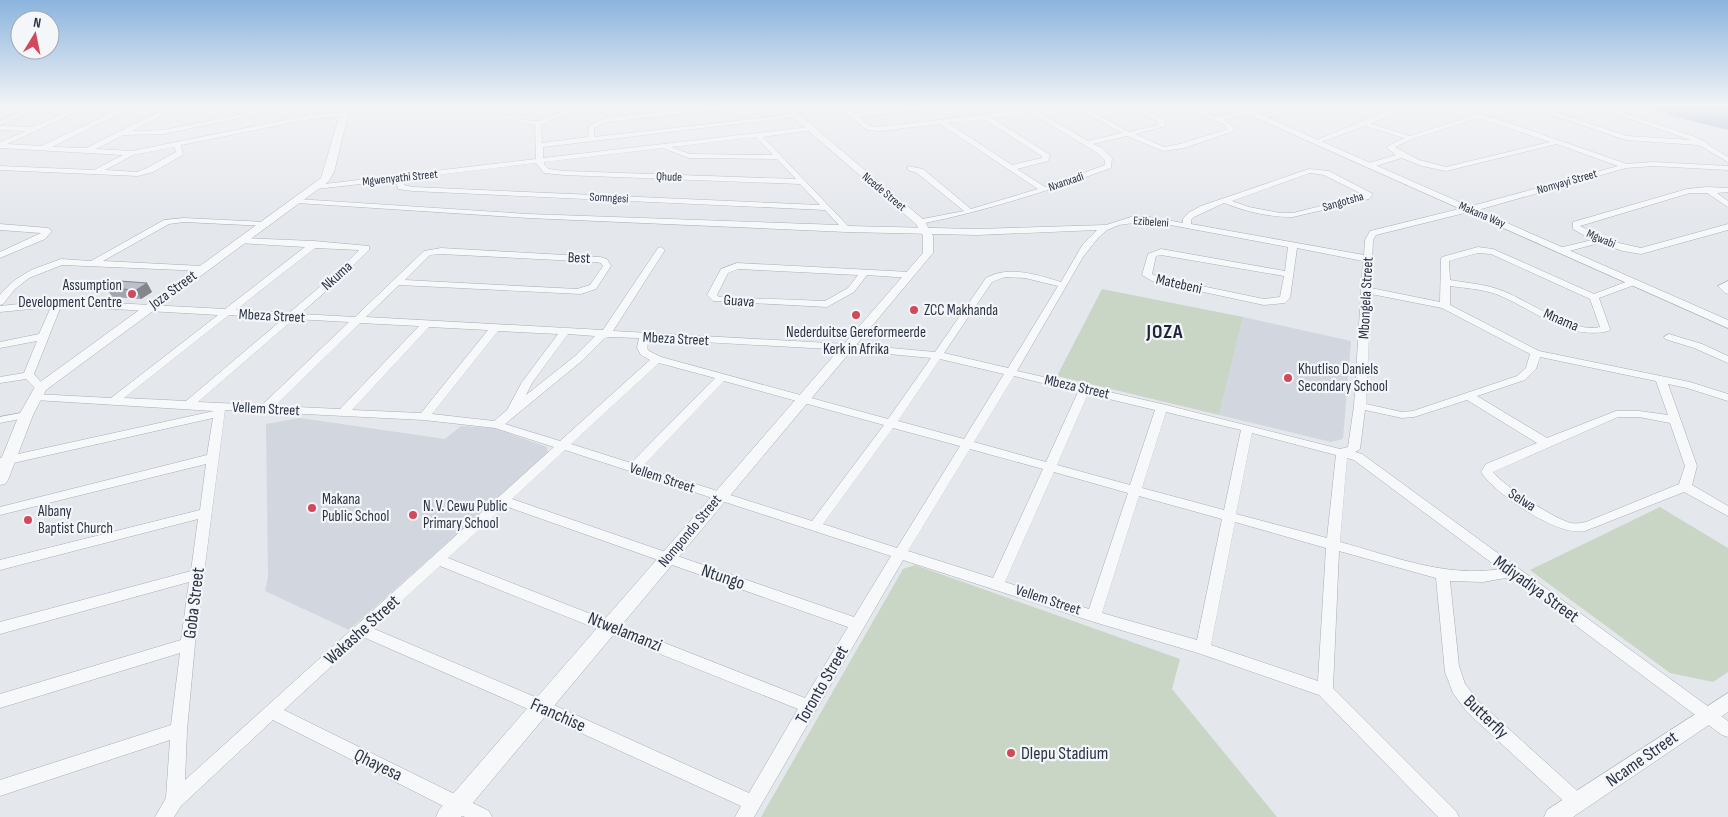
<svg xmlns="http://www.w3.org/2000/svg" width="1728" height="817" font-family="'Sofia Sans Condensed',sans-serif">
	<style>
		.built { fill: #d2d6de }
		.green { fill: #c9d6c5 }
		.water { fill: #9fb4cc }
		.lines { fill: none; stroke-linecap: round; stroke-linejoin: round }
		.minor-casing { stroke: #a9aeb7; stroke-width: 1 }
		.tertiary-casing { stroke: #a9aeb7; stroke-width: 1 }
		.minor { fill: #f7f8fa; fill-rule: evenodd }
		.tertiary { fill: #f7f8fa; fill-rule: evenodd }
		.wall { fill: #a1a5ae }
		.shaded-wall { fill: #83868d }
		.building { fill: #bbc0ca; stroke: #83868d }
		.poi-dot { fill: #d1495b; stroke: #f4f6f9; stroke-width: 2 }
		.labels { text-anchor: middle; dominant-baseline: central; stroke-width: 4.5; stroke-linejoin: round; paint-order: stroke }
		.far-street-label { font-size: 12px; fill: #2b3445; stroke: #f4f6f9 }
		.street-label { font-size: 15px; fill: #2b3445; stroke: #f4f6f9 }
		.poi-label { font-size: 15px; fill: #2b3445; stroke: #f4f6f9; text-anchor: start }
		.near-street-label { font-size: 18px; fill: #2b3445; stroke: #f4f6f9 }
		.near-poi-label { font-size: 18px; fill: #2b3445; stroke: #f4f6f9; text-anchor: start }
		.district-label { font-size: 20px; font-weight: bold; letter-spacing: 1px; fill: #1d2536; stroke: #f4f6f9 }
	</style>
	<rect width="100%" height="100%" fill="#e4e7ec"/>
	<path class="built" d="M1243,317l108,24 -8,98 -12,3 -112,-27z
		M300,418l145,21 16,-13 33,2 53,19 1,6 -199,177 -84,-39 3,-14 -2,-153z"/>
	<path class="green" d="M1102,289l141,28 -24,98 -162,-39z
		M1660,507l68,41v124l-15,10 -43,-9 -140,-103z
		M915,565l265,94 -8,30 105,128h-516l142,-248z"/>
	<path class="water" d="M1653,107h75v23l-56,-14z"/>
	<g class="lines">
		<defs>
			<path id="minor" d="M32,107h9l-41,18v-4z
				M79,107h8l-80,37 34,2 83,-39h8l-80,40 34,1 83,-41h8l-45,24 32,-1 114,-23h13l-127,27 -41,1 -27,14 36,2 173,-35 39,-4 3,2 -3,2 -39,4 -124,25 2,10 -30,17 -15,4 -138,-6v-4l94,4 29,-15 -123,-7v-6l26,-11 -26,-1v-4l33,1zM174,147l2,5 -29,16 -10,4 -32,-2 28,-15z
				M459,107c26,0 50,13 76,14 12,1 28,-14 44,-14l-38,18 1,18 46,-6 1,-11 16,-8 102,-11h21l-3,2 -118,13 -13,6v9l203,-23 1,1 -3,2 -252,30v11l267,-31 2,1v2l-49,7 85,89 129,3 129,-4 25,-8h18l34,6v-4l5,-6 13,-7 108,-37 20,2 44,23 -4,5 -76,18c-24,0 -46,-5 -69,-14l-30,14 -3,3v4l173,31 1,-15 5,-9 109,-27 139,-38 -61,-22 -111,27 -24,-5 -20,-8 -33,10 -4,-2 1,-2 30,-9 -10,-8 18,-9 -39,-12 -47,17 -6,-1 85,-35h8l-34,17 39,12 68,-22 28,8 121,42 26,-2 75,4v4l-75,-4 -27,2 -141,40 -109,27 -3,5 -2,48 69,14 1,-43 1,-2 36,-10 15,2 101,45 37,-14h6v4l-38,14 11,31 -1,2c-42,10 -77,-23 -113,-37 -15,-5 -31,-6 -46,-8v19l89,46 151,31 38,12v7l-41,-13 -19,-4 29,82 -5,19 36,21v10l-44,-24 -99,39c-27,6 -90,-37 -104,-59l5,-8 51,-21 -70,-43 -53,17 -12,1 -37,-8 -5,39 -5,3 7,2 366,267v16l-6,-2 -211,-158 -28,5 -33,-1 9,85 6,18 14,18 104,94 3,6 -3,6 -6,2 -6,-2 -104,-96 -14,-19 -8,-21 -9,-94 -97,-27 -6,137 123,123 3,6h-21l-119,-122 -118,-41 -107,-32 -191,-62 -149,257h-19l6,-11 -206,-94 -172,-75 -79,73 205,101 3,6h-27l-192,-97 -92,86 -7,11h-19l11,-19 4,-58 -170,56v-16l171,-55 9,-72 -180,55v-14l181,-54 8,-58 -189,52v-12l191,-51 7,-52 -198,51v-10l200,-50 6,-46 -206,51v-8l207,-52 6,-37 -213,48v-8l214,-47 -179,-11 -6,-3 6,-3 76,4 107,-83 -157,-9 -27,68 12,14 -5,3 -4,-1 -11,-11 -26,4v-6l24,-4 13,-32 -37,7v-6l39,-8 12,-27 -51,5v-6l57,-6 168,9 80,-62 -67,-4v-4l3,-1 73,3 55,5v4l-28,28 -41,36 55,3 69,-66 17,-3 159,9 7,2 4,7 -15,23 -15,5 -182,-9 -33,32 237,13 55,-82 3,-1 4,3 -52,81 234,13 88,8 51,-74c23,-13 51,-3 75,4l22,-38 14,-14 -120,5 -130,-3 -319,-14 -231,-15 -4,-2 4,-2 231,15 311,11 -14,-15 -412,-19 -15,-2 -2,-9 -80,9 -4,-2 4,-2 220,-26 -1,-34zM1478,118l72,24 -104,25 -27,-7 -24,-13 17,-8zM756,137l17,18 -83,-1 -19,-7zM663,148l26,10 88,1 19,20 -232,-8 -15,-2 -5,-5v-2zM536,163l8,10 20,2 236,9 20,21 -407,-18 -9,-2 -1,-6zM1310,173l14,2 40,20 -71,18h-13l-31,-6 -17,-6zM1149,221l139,26 -3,24 -124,-22 -13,5 -6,21 10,6 112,24 21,-2 5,-5 7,-50 66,13 -9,145 -6,41 -8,2 -178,-45 -145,-33 66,-114 15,-19 9,-8 12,-5zM315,248l44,2 -24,24 -46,39 -53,-3zM1478,253l13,1 99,45 10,28c-27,7 -71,-26 -97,-36 -17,-7 -36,-8 -53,-11l-1,-19zM441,254l155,8 5,1 2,3 -13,19 -13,4 -172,-9 25,-25zM1161,255l123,21 -4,21 -16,2 -106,-22 -6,-3 4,-18zM1005,277l20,1 33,8 -50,82 -64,-15 48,-71zM1371,294l71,14 88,46 -4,14 -9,8 -104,35 -11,1 -36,-8zM229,315l54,4 -97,82 -62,-3zM294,319l55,3 -87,83 -64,-3zM360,323l59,3 -79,83 -65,-3zM429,327l59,3 -67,83 -69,-3zM498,331l60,3 -36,48 -15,28 -13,11 -62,-7zM568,334l27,2 -20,20 -49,39 6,-12zM609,337l30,1 -2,10 4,7 9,5 -90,81 -55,-17 78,-64 22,-22zM649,339l198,11 84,8 -43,61 -227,-62 -12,-6 -2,-3zM1540,357l116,24 12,34 -29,-4h-23l-69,27 -70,-42 48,-16 11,-11zM940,359l64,15 -40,65 -66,-18zM659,363l56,15 -84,85 -60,-19zM1014,376l64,16 -32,70 -72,-20zM724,381l160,44 -72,96 -170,-54zM1088,394l67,16 -25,75 -73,-20zM225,410l199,10 71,8 59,19 -369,333 2,-50 8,-86zM1166,412l75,18 -17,80 -82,-22zM1618,417h21l31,6 15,43 -6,18 -93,38c-4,1 -10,2 -15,1 -17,-4 -67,-37 -78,-51zM893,428l67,18 -63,102 -74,-24zM1252,433l84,22 -9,83 -91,-24zM970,449l73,20 -50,109 -85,-27zM565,450l326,106 -37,61 -342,-118zM1347,458l7,2 146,109c-54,9 -108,-13 -160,-27zM1054,472l74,21 -39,116 -84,-27zM1139,496l83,23 -25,121 -95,-27zM505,506l343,121 -43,71 -357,-140zM1235,522l91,26 -8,133 -107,-36zM440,566l358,143 -49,84 -202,-91 -175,-74z
				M839,107h7l8,7 55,-7h19l-3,2 -67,8 11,9 10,1 146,-17 -3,-3h8l58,34 34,-8 -38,-21 -2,-5h6l1,3 40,22 30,-7v-3l-28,-15h8l25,13 2,6 -31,8 29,13 16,-3 48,-15 -3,-4 -39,-18h8l22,10 33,-6 3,2 -29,7 6,3 6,7 -1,1 -50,17 -21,3 -36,-15 -34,8 9,4 10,10 -1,10c-64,23 -125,43 -191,56h-3v-4l47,-9 -47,-38 -9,-3v-4l15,3 48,40 67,-20 -98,-65 -61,7 -12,-1zM1031,113l65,39 9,8v5l-60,22 -28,-18 31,-8 2,-6 -58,-37zM984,119l58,37v2l-30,7 -64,-42z
				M1297,107h13l-52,12 -3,-2z
				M1529,107h10l88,29 64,4 -96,-33h10l88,29 13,6 1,2 21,13v5l-29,-17 -73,-5z
				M1707,187l21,1v4l-11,1 11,8v6l-21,-14h-17l-110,33 30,15 31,7 87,-24v6l-87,24 -18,-3 -24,-8 -37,10 -4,-3 1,-2 33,-8 -19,-11v-7l114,-33z
				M184,218l81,4 4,2 -4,2 -81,-4 -15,2 -66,37 99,5 5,3 -2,2 -143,-6 -33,13 -14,11 -12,15 -3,1v-10l2,-3 13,-12 16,-10 30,-11 30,2 73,-41z
				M0,224l48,4 4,3 -7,8 -45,19v-6l41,-19 -41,-3z
				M737,263l173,9 5,3 -5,3 -43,-3 -13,17 -27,15 -114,-6 -6,-6 14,-26zM738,269l120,6 -10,13 -23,13 -106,-4 -2,-2 11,-22z
				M1728,281v13l-3,-1 -7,-7z
				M1669,334l33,10 26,12v7l-34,-15 -29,-9 -1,-2z
				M26,412l4,1 2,2 -2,2 -30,6v-6z"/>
			<path id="tertiary" d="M342,107h8l-16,65 -6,10 -282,208 -13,25 -25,65 -3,4 -5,1v-23l19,-47 17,-30 285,-207z
				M781,107h9l134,113 9,16v17l-472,564h-25l3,-7 484,-557v-17l-7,-12z
				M1232,107h11l485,213v8z
				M1728,693v19l-155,105h-29l3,-7z"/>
		</defs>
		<use href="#minor" class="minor-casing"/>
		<use href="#tertiary" class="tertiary-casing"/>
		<use href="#minor" class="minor"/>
		<use href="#tertiary" class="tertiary"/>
	</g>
	<path class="wall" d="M147,283l5,9 -11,7 -29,-2 -5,-9z"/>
	<path class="shaded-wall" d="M147,283l5,9 -11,7 -5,-9z"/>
	<path class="building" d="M120,281l27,2 -11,7 -29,-2z"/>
	<linearGradient id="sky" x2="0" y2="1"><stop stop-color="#8bb4dd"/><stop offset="0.48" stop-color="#f3f4f6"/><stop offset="1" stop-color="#f3f4f6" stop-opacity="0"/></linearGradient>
	<rect width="1728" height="221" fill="url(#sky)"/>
	<g class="poi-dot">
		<circle cx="132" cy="294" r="5"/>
		<circle cx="914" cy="310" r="5"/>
		<circle cx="856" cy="315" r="5"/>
		<circle cx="1288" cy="378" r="5"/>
		<circle cx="312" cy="508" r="5"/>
		<circle cx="413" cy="515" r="5"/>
		<circle cx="28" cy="520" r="5"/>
		<circle cx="1011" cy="753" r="5"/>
	</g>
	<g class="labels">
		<g class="far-street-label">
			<text transform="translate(669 177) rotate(2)">Qhude</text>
			<text transform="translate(400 178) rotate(-6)">Mgwenyathi Street</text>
			<text transform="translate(1066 182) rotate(-19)">Nxanxadi</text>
			<text transform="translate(1567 182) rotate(-16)">Nomyayi Street</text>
			<text transform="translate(884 192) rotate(40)">Ncede Street</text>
			<text transform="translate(609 198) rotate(3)">Somngesi</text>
			<text transform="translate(1343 202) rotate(-16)">Sangotsha</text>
			<text transform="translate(1482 215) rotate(23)">Makana Way</text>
			<text transform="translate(1151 222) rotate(4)">Ezibeleni</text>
			<text transform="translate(1601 239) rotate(23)">Mgwabi</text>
		</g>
		<g class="street-label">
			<text transform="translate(579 258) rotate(3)">Best</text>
			<text transform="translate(337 276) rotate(-42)">Nkuma</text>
			<text transform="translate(1179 284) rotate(13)">Matebeni</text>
			<text transform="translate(173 290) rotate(-36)">Joza Street</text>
			<text transform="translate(1366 298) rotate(-87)">Mbongela Street</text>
			<text transform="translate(739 301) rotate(4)">Guava</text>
			<text transform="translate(272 316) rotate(3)">Mbeza Street</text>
			<text transform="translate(1561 320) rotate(23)">Mnama</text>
			<text transform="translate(676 339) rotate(3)">Mbeza Street</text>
			<text transform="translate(1077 387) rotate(13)">Mbeza Street</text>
			<text transform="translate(266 409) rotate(3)">Vellem Street</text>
			<text transform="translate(662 478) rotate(18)">Vellem Street</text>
			<text transform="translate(1522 500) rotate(32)">Selwa</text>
			<text transform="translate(690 531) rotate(-50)">Nompondo Street</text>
			<text transform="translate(1048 600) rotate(18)">Vellem Street</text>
		</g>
		<g class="poi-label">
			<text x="122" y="285" text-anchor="end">Assumption<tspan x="122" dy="17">Development Centre</tspan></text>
			<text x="924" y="310">ZCC Makhanda</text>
			<text x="856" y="332" text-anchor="middle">Nederduitse Gereformeerde<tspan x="856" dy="17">Kerk in Afrika</tspan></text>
			<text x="1298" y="369">Khutliso Daniels<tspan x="1298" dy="17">Secondary School</tspan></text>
			<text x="322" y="499">Makana<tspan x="322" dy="17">Public School</tspan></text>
			<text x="423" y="506">N. V. Cewu Public<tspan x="423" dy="17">Primary School</tspan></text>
			<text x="38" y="511">Albany<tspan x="38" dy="17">Baptist Church</tspan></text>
		</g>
		<g class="near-street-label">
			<text transform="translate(723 577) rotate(19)">Ntungo</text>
			<text transform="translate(1536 589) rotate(36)">Mdiyadiya Street</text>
			<text transform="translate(194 603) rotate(-83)">Goba Street</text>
			<text transform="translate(362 630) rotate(-42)">Wakashe Street</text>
			<text transform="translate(625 632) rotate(22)">Ntwelamanzi</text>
			<text transform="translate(822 685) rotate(-60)">Toronto Street</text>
			<text transform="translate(558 715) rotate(24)">Franchise</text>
			<text transform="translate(1486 717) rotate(44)">Butterfly</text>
			<text transform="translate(1642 759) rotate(-35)">Ncame Street</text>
			<text transform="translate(378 765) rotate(26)">Qhayesa</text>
		</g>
		<g class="near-poi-label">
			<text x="1021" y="753">Dlepu Stadium</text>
		</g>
		<g class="district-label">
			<text x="1165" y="332">JOZA</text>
		</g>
	</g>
	<g transform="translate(35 35) rotate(10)"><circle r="24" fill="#f4f6f9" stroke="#a4a8b1"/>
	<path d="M0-4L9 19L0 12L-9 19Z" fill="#d1495b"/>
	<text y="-8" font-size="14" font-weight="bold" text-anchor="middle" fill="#2b3445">N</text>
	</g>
</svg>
